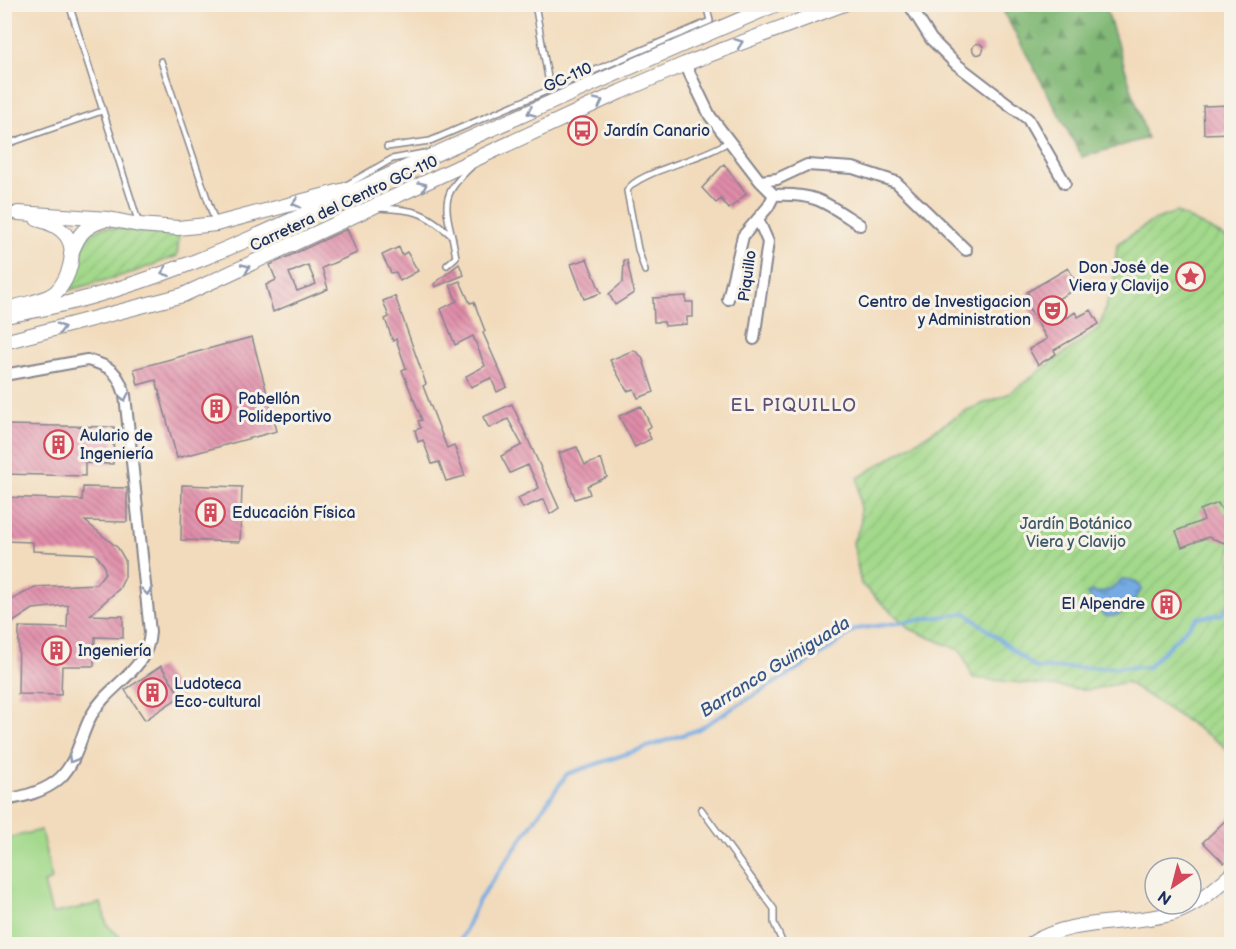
<svg xmlns="http://www.w3.org/2000/svg" width="1236" height="949" font-family="'Balsamiq Sans',sans-serif">
	<style>
		.forest { fill: url(#forest-firs); stroke: #4e746a; stroke-width: 1.5 }
		.garden { fill: url(#garden-furrows); stroke: #5f8474; stroke-width: 1.5 }
		.pitch { fill: #a3d98b; stroke: #5f8474; stroke-width: 1.5 }
		.water { fill: url(#water-ripples); stroke: #486ca0; stroke-width: 1.5 }
		.lines { fill: none; stroke-linecap: round; stroke-linejoin: round }
		.stream { stroke: #74aae2; stroke-width: 4 }
		.building { fill: url(#building-back-hatch); fill-rule: evenodd }
		.lane-casing { stroke: #86858d; stroke-width: 8 }
		.street-casing { stroke: #86858d; stroke-width: 14 }
		.secondary-casing { stroke: #86858d; stroke-width: 16 }
		.lane { stroke: #fff; stroke-width: 5 }
		.street { stroke: #fff; stroke-width: 10 }
		.secondary { stroke: #fff; stroke-width: 14 }
		.oneway { stroke: #8d97ae }
		.labels { text-anchor: middle; dominant-baseline: central; stroke-width: 6; stroke-linejoin: round; paint-order: stroke }
		.street-label { font-size: 16px; fill: #1b2f5e; stroke: #f7f3e8 }
		.poi-label { font-size: 16px; fill: #1b2f5e; stroke: #f7f3e8; text-anchor: start }
		.park-label { font-size: 16px; fill: #3d5a69; stroke: #f7f3e8 }
		.neighbourhood-label { font-size: 18px; letter-spacing: 1.5px; fill: #605078; stroke: #f7f3e8 }
		.water-label { font-size: 18px; font-style: italic; fill: #365486; stroke: #f7f3e8 }
	</style>
	<defs>
		<pattern id="forest-firs" width="22" height="20" patternUnits="userSpaceOnUse" patternTransform="scale(1.5)"><rect width="22" height="20" fill="#82b977"/><path d="M5 1l3.5 6h-7zM16 11l3.5 6h-7z" fill="#6a9765"/></pattern>
		<pattern id="garden-furrows" width="10" height="10" patternUnits="userSpaceOnUse" patternTransform="scale(1.5)"><rect width="10" height="10" fill="#a3d98b"/><path d="M-1 1l2-2M0 10L10 0M9 11l2-2" fill="none" stroke="#8cbb7a"/></pattern>
		<pattern id="water-ripples" width="26" height="14" patternUnits="userSpaceOnUse" patternTransform="scale(1.5)"><rect width="26" height="14" fill="#74aae2"/><path d="M2 4q2-2 4 0t4 0M15 11q2-2 4 0t4 0" fill="none" stroke="#5e8bba"/></pattern>
		<pattern id="building-back-hatch" width="6" height="6" patternUnits="userSpaceOnUse" patternTransform="scale(1.5)"><rect width="6" height="6" fill="#e08ca9"/><path d="M-1 5l2 2M0 0l6 6M5-1l2 2" fill="none" stroke="#b5738d"/></pattern>
	</defs>
	<rect width="100%" height="100%" fill="#f7f3e8"/>
	<filter id="ink" filterUnits="userSpaceOnUse"><feTurbulence type="fractalNoise" baseFrequency=".0167" numOctaves="2"/><feDisplacementMap in="SourceGraphic" scale="12" xChannelSelector="R" yChannelSelector="G"/><feConvolveMatrix kernelMatrix="1 2 1 2 8 2 1 2 1" color-interpolation-filters="sRGB"/></filter>
	<filter id="wash" filterUnits="userSpaceOnUse"><feTurbulence type="fractalNoise" baseFrequency=".008" numOctaves="4" result="noise"/><feDisplacementMap in="SourceGraphic" scale="24" xChannelSelector="R" yChannelSelector="G"/><feGaussianBlur stdDeviation="1.35" result="paint"/><feColorMatrix in="noise" values="0 0 0 0 0 0 0 0 0 0 0 0 0 0 0 0 0 1.4 0 .05"/><feComposite in="paint" operator="in"/></filter>
	<g filter="url(#wash)">
		<rect width="100%" height="100%" fill="#f2dbbc"/>
		<path class="forest" d="M1000,5h105l42,133 -65,19z"/>
		<path class="garden" d="M1176,212l55,28v515l-11,-12 -93,-61 -38,8 -116,-12 -12,-27 -51,-22 -49,-45 -8,-42 8,-18 -3,-46 109,-68 41,-16 91,-66 15,-47 3,-37 37,-24z
			M104,227l70,7 5,4 -2,18 -46,17 -65,18c4,-10 11,-21 14,-32 5,-19 2,-24 24,-32z"/>
		<path class="pitch" d="M41,830l11,50 -8,3 8,31 49,-11 6,22 21,19h-123v-105z"/>
		<path class="water" d="M1122,579c9,0 16,2 20,10 -9,13 -21,33 -39,26l-16,-21 5,-3 4,2 14,-3z"/>
		<g class="lines">
			<path class="stream" d="M459,944l20,-44 88,-126 130,-44 130,-79 29,-22 110,-16 70,55 112,-1 49,-49 25,-4 10,-14"/>
		</g>
		<g id="blocks">
			<path class="building" d="M972.5 49a5.5 5.5 0 1 1 11 0a5.5 5.5 0 1 1-11 0Z
				M1232,105v28l-28,1 -1,-28z
				M724,164l22,30 -17,15 -8,-10 -5,4 -14,-15z
				M347,229l10,24 -35,15 6,21 -55,23 -7,-27 10,-5 -6,-15zM308,265l8,19 -19,7 -8,-18z
				M399,247l3,8 5,-3 11,19 -18,10 -4,-9 -5,1 -9,-18z
				M587,259l14,34 -17,6 -13,-35z
				M624,260h3l7,33 -19,12 -6,-11 14,-12z
				M459,264l5,11 -29,12 -1,-3z
				M1068,268l11,19 -23,13 11,18 8,-6 3,5 13,-7 8,14 -45,26 2,4 -18,11 -9,-16 18,-10 -23,-39 6,-3 -3,-5z
				M460,281l10,22 4,-1 11,29 -2,2 24,54 -10,5 -6,-14 -20,9 -5,-11 19,-10 -12,-30 -18,9 -14,-36 16,-8 -7,-16z
				M395,296l31,88 -3,2 24,62 7,-3 11,31 -19,5 -7,-19 -7,2 -9,-24 -5,2 -3,-12 6,-2 -3,-7 4,-1 -20,-50 4,-2 -10,-29 -3,2 -8,-22 4,-2 -6,-16z
				M686,296v6h7v15h-6v7l-22,2 -1,-4h-10l-1,-24z
				M252,337l25,94 -100,27 -21,-78 -18,5 -4,-16z
				M634,350l8,7 12,35 -16,6 -4,-9 -7,2 -17,-31z
				M512,404l47,104 -9,6 -6,-15 -21,9 -5,-10 21,-10 -11,-23 -18,8 -9,-17 21,-11 -14,-26 -19,9 -6,-11z
				M641,406l10,20 -5,3 5,10 -16,8 -16,-31z
				M4,425l110,2 -1,37 -28,-1v13l-81,-2z
				M577,447l8,18 16,-6 6,18 -20,9 3,8 -15,5 -16,-46z
				M182,485l60,2 -2,55 -59,-2z
				M83,487l44,1v34l-42,-1 33,27 7,12v17l-6,12 -29,26 33,1v22l-28,-1 -1,29h-32l-1,29 -43,-1 1,-67 48,1 1,-23 -35,4 -29,19v-24l31,-17 61,-3 9,-11 -1,-8 -9,-11 -62,-3v-9l-29,-1v-44l78,3z
				M1218,503l5,9 9,5v17l-7,9 -17,-6 -26,10 -6,-16 28,-11 -4,-10z
				M161,666l20,30 -36,24 -20,-30z
				M1232,814v42l-8,7 -21,-21z"/>
		</g>
	</g>
	<g filter="url(#ink)">
		<use href="#blocks" fill-opacity="0" stroke="#86858d" stroke-width="1.5"/>
		<g class="lines">
			<defs>
				<path id="lane" d="M69,4l70,220
					M535,4l15,85
					M161,61l54,161
					M4,145l98,-34
					M387,147l43,-6 280,-120 -4,-17
					M343,187l49,-28 32,-6
					M379,208c37,2 45,3 73,28 -9,-35 -8,-44 19,-69
					M447,265l9,-8 -4,-21
					M645,271l-7,-22 -11,-58c8,-19 81,-33 102,-50
					M701,809l73,100v14l9,21"/>
				<path id="street" d="M909,4l22,35 25,25 72,55 37,64
					M685,64l25,52 50,65 17,-2 30,-14 46,3 43,14 70,68
					M760,181l14,14c43,-2 52,8 86,30
					M4,213h14
					M728,299l15,-63 25,-29 6,-12
					M754,339l14,-97 -10,-23
					M4,375l83,-15c24,6 31,12 38,35l25,237c-2,40 -42,52 -59,84 -11,21 -14,46 -31,62 -15,14 -37,19 -56,22"/>
				<path id="secondary" d="M18,213l91,6 30,6 39,3 38,-4 129,-34
					M71,254c7,-19 13,-28 33,-34
					M11,308c13,-4 35,-7 45,-16 13,-13 22,-41 10,-57 -7,-9 -18,-13 -29,-16
					M4,316c130,-20 252,-79 370,-134 134,-61 268,-121 403,-178
					M4,342l179,-47 437,-203 65,-28 159,-60
					M1031,944c41,-27 97,-18 143,-31 22,-7 41,-24 58,-39"/>
			</defs>
			<use href="#lane" class="lane-casing"/>
			<use href="#street" class="street-casing"/>
			<use href="#secondary" class="secondary-casing"/>
			<use href="#lane" class="lane"/>
			<use href="#street" class="street"/>
			<use href="#secondary" class="secondary"/>
		</g>
		<defs><path id="oneway-chevron" d="M-2-3.5L2.5 0L-2 3.5" fill="none" stroke-width="1.6" stroke-linecap="round" stroke-linejoin="round" transform="scale(1.5)"/></defs>
		<g class="oneway">
			<use href="#oneway-chevron" transform="translate(739 43) rotate(-20)"/>
			<use href="#oneway-chevron" transform="translate(599 102) rotate(-26)"/>
			<use href="#oneway-chevron" transform="translate(531 112) rotate(156)"/>
			<use href="#oneway-chevron" transform="translate(423 186) rotate(-25)"/>
			<use href="#oneway-chevron" transform="translate(296 203) rotate(165)"/>
			<use href="#oneway-chevron" transform="translate(246 268) rotate(-25)"/>
			<use href="#oneway-chevron" transform="translate(165 272) rotate(161)"/>
			<use href="#oneway-chevron" transform="translate(61 328) rotate(-15)"/>
			<use href="#oneway-chevron" transform="translate(124 397) rotate(79)"/>
			<use href="#oneway-chevron" transform="translate(147 591) rotate(85)"/>
			<use href="#oneway-chevron" transform="translate(72 759) rotate(120)"/>
		</g>
	</g>
	<defs>
		<symbol id="bus-ring" viewBox="-11 -11 22 22"><circle r="9.5" fill="#f7f3e8" stroke="#d1495b" stroke-width="1.5"/><path d="M-5-6H5V4H4V6H2V4H-2V6H-4V4H-5ZM-3.5-4V0h7V-4ZM-3.5 1.2v1.5H-2V1.2ZM2 1.2v1.5H3.5V1.2Z" fill="#d1495b"/></symbol>
		<symbol id="sight-ring" viewBox="-11 -11 22 22"><circle r="9.5" fill="#f7f3e8" stroke="#d1495b" stroke-width="1.5"/><path d="M0-6L1.8-2.2L6-1.7L2.9 1.2L3.7 5.4L0 3.3L-3.7 5.4L-2.9 1.2L-6-1.7L-1.8-2.2Z" fill="#d1495b"/></symbol>
		<symbol id="theatre-ring" viewBox="-11 -11 22 22"><circle r="9.5" fill="#f7f3e8" stroke="#d1495b" stroke-width="1.5"/><path d="M-5-5.5Q0-4 5-5.5V0Q5 5 0 6Q-5 5-5 0ZM-3.3-2.5H-1v1.5H-3.3ZM1-2.5H3.3v1.5H1ZM-2.8 1Q0 5.5 2.8 1Z" fill="#d1495b"/></symbol>
		<symbol id="building-ring" viewBox="-11 -11 22 22"><circle r="9.5" fill="#f7f3e8" stroke="#d1495b" stroke-width="1.5"/><path d="M-4-6H4V6H1V3H-1V6H-4ZM-2.5-4.3h1.7v1.8h-1.7ZM.8-4.3h1.7v1.8H.8ZM-2.5-1h1.7V.8h-1.7ZM.8-1h1.7V.8H.8Z" fill="#d1495b"/></symbol>
	</defs>
	<g fill-rule="evenodd">
		<use href="#bus-ring" x="566" y="114" width="33" height="33"/>
		<use href="#sight-ring" x="1174" y="260" width="33" height="33"/>
		<use href="#theatre-ring" x="1036" y="294" width="33" height="33"/>
		<use href="#building-ring" x="200" y="392" width="33" height="33"/>
		<use href="#building-ring" x="42" y="428" width="33" height="33"/>
		<use href="#building-ring" x="194" y="496" width="33" height="33"/>
		<use href="#building-ring" x="1150" y="588" width="33" height="33"/>
		<use href="#building-ring" x="40" y="634" width="33" height="33"/>
		<use href="#building-ring" x="136" y="676" width="33" height="33"/>
	</g>
	<g class="labels">
		<g class="street-label">
			<text transform="translate(568 78) rotate(-24)">GC-110</text>
			<text transform="translate(344 204) rotate(-25)">Carretera del Centro GC-110</text>
			<text transform="translate(748 276) rotate(-82)">Piquillo</text>
		</g>
		<g class="poi-label">
			<text x="604" y="131">Jardín Canario</text>
			<text x="1169" y="268" text-anchor="end">Don José de<tspan x="1169" dy="18">Viera y Clavijo</tspan></text>
			<text x="1031" y="302" text-anchor="end">Centro de Investigacion<tspan x="1031" dy="18">y Administration</tspan></text>
			<text x="238" y="399">Pabellón<tspan x="238" dy="18">Polideportivo</tspan></text>
			<text x="80" y="436">Aulario de<tspan x="80" dy="18">Ingeniería</tspan></text>
			<text x="232" y="513">Educación Física</text>
			<text x="1145" y="604" text-anchor="end">El Alpendre</text>
			<text x="78" y="651">Ingeniería</text>
			<text x="174" y="684">Ludoteca<tspan x="174" dy="18">Eco-cultural</tspan></text>
		</g>
		<g class="park-label">
			<text x="1076" y="524">Jardín Botánico<tspan x="1076" dy="18">Viera y Clavijo</tspan></text>
		</g>
		<g class="neighbourhood-label">
			<text x="794" y="405">EL PIQUILLO</text>
		</g>
		<g class="water-label">
			<text transform="translate(775 667) rotate(-32)">Barranco Guiniguada</text>
		</g>
	</g>
	<rect width="1236" height="949" fill="none" stroke="#f7f3e8" stroke-width="24"/>
	<g transform="translate(1173 886) rotate(215)"><circle r="28" fill="#f7f3e8" stroke="#9fa5b1" stroke-width="1.5"/>
	<path d="M0-4.5L10 22L0 15L-10 22Z" fill="#d1495b"/>
	<text y="-9" font-size="16" font-weight="bold" text-anchor="middle" fill="#1b2f5e">N</text>
	</g>
</svg>
